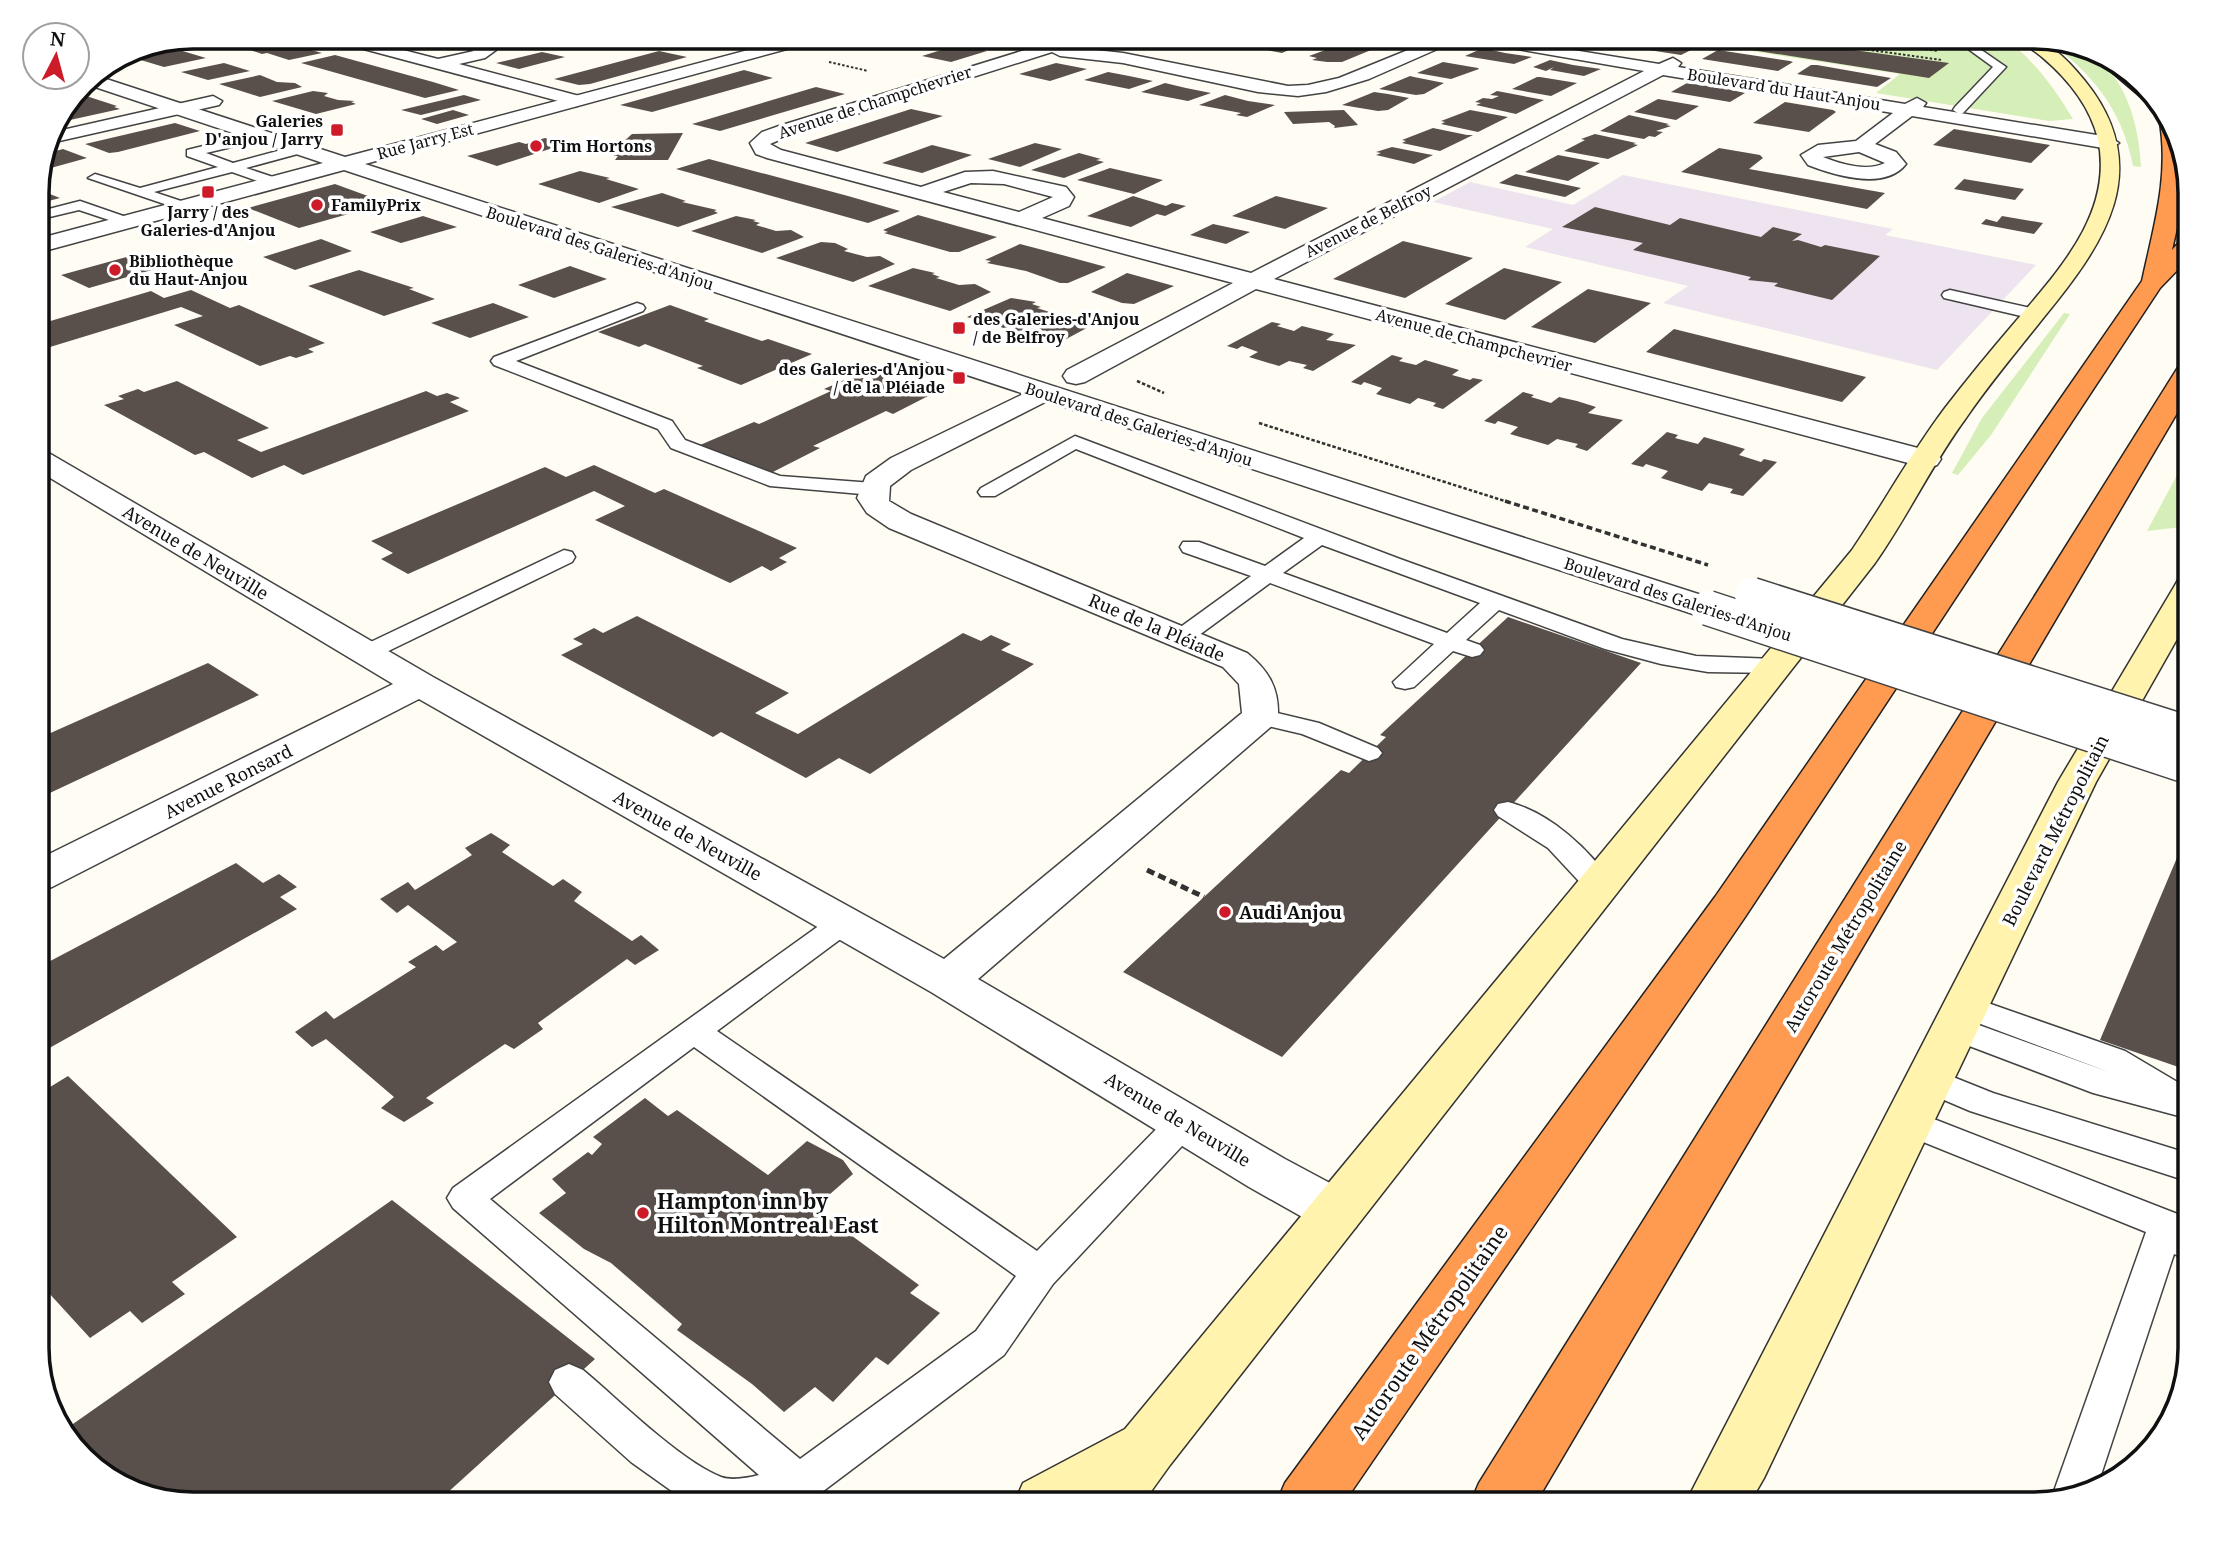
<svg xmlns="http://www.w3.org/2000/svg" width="2227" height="1541" font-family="'Noto Serif',serif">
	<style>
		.industrial { fill: #ede4ef }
		.green { fill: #d6eeb8 }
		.pitch { fill: #e7f4cb }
		.building { fill: #5a504b }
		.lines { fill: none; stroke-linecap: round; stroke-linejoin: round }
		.service-casing { stroke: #434343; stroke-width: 3 }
		.minor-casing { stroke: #434343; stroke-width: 3 }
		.tertiary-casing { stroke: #434343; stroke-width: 3 }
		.secondary-casing { stroke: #323232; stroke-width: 3 }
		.motorway-casing { stroke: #212121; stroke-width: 3 }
		.path-far3 { stroke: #323232; stroke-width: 2; stroke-dasharray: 2.5 2; stroke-linecap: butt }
		.path-far2 { stroke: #323232; stroke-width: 2.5; stroke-dasharray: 3.5 2; stroke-linecap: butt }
		.path-far1 { stroke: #323232; stroke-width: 3.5; stroke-dasharray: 6 3.5; stroke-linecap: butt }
		.path { stroke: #323232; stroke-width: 5; stroke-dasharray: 8 4.5; stroke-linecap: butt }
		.service { fill: #fff; fill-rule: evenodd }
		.minor { fill: #fff; fill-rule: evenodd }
		.tertiary { fill: #fff; fill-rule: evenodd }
		.secondary { fill: #fff3ae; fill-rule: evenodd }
		.motorway { fill: #ff9a51; fill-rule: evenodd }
		.tertiary-bridge-casing { stroke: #434343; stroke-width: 37; stroke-linecap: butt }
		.tertiary-bridge { stroke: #fff; stroke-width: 34 }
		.poi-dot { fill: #cd1b2a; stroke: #fff; stroke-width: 2.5 }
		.labels { text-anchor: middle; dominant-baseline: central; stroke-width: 7; stroke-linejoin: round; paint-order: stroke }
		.far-street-label { font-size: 16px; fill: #101010; stroke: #fff }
		.far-poi-label { font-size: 16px; font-weight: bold; fill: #101010; stroke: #fff; text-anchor: start }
		.street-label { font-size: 18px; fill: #101010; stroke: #fff }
		.poi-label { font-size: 18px; font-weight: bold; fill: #101010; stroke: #fff; text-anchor: start }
		.near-poi-label { font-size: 21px; font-weight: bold; fill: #101010; stroke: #fff; text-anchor: start }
		.near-street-label { font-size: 21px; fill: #101010; stroke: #fff }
		.rim { fill: none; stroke: #101010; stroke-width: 3.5 }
	</style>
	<rect width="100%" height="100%" fill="#fffcf3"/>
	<path class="industrial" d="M1623,175l270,54 -8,6 151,30 -99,105 -274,-67 25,-17 -163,-39 28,-18 -120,-27 37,-20 103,23z"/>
	<path class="green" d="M1660,37h343c31,23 50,49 70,82l-24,2 -173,-28 24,-19z
		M2046,40c13,4 30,7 42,13 39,23 51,73 53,114l-8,-1c-10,-55 -41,-94 -87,-126z
		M2064,313l6,1 -79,121 -33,40 -6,-2 30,-55z
		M2190,451v75l-43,5z"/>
	<path class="pitch" d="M1758,37h146c-33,21 -108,5 -146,0z"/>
	<path class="building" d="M212,37h54l56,16 -33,7 -22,-7 -5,1z
		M556,37l16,4 -29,7 -40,-10z
		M865,37h48v1l-36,10 -29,-6z
		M986,37h39l5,1 -34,10 -29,-6z
		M1259,37l41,7 -2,1h2l-18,8 -47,-9z
		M1359,37h45l-28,11 -31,-6z
		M1626,37h9l62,10 -16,8 -71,-11z
		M1670,37h88l191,26 -20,15z
		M159,44l47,14 -42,9 -40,-12 10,-6z
		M957,45l30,6 -36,11 -29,-6z
		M1339,45l32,5 -29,12h-15l-15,-2 5,-2 -8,-2z
		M1483,48l22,5 27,4 -18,7 -49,-8z
		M1718,50l72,11 3,1 -15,9 -76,-12z
		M659,51l28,6 -97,27 -11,1 -25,-6z
		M542,52l23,5 -46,12 -23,-6z
		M335,55l98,27 26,8 -34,8 -124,-35z
		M1550,60l23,5 28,4 -17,7 -34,-6 4,-3 -8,4 -13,-4z
		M1443,62l35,6 1,1 -28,10 -34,-6z
		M224,63l26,8 -42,9 -27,-8z
		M1056,63l31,6 -37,12 -31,-7z
		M1811,65h6l74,13 -14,9 -80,-13z
		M744,70l29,8 -121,34 -32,-7z
		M1108,72l21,4 24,5 -24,8 -45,-9z
		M260,75l17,7 18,1 7,4 -42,10 -41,-13z
		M1410,76l4,1 30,6 -20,11 -8,1 -37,-6z
		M1537,77h3l37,6 -26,13 -39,-7z
		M1165,83l21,5 25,5 -23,8 -47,-9z
		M1687,83l40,6 18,4 -15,9 -59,-10z
		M816,87l29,7 -125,37 -28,-7z
		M313,91l15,2 -4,3 14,4 17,1 -4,1 5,2 -40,10 -44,-13z
		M1497,91l47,9 -28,14 -40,-9 5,-2 -6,-1 8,-4 9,1 7,-3 -9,-1z
		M1374,92l14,2 21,4 -21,12 -10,1 -36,-6z
		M77,93l40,13 -3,1 6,2 -50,11 -10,-4z
		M464,95l17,5 -60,15 -20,-5z
		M1225,95l23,6 27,4 -28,12 -11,-2 5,-2 -42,-8z
		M1658,99l41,7 -23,14 -42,-8z
		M1785,102l48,8 3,2 -27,20 -56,-9z
		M911,109l32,7 -106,36 -32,-9z
		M453,110l16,5 -32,9 -16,-5z
		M1344,110l14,15 -24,3 1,-2 -6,-4 -36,2 -9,-12z
		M1470,110l38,7 -30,15 -37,-8 4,-2 -4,-1z
		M1629,115l40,9 -3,1 5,1 -15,5 7,1 -8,5 -6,-1 -5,3 -44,-8z
		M175,123l25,8 -82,21 -9,1 -24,-9z
		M1433,128l34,7h6l-33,16 -38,-8 4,-2 -4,-1z
		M1954,129l96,16 -19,18 -98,-18z
		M683,133l-15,27h-53l3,-4h-5l8,-5 5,-8h-4l10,-9z
		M1595,134l41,9 -3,1 5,1 -30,14 -44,-8 21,-11 -4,-1z
		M545,138l20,6 -68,22 -30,-10 52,-14 7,2z
		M1035,143l27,6 -42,18 -32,-8z
		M932,145l40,10 -50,18 -40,-10z
		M1392,147l35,7 6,1 -19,9 -38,-9 5,-2 -5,-1z
		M1719,148l41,7 3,3 -14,11 136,24 -18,16 -186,-37z
		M63,149l24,9 -47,13 4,-17z
		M1079,153l22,6 -5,1 8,2 -40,16 -33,-8z
		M1558,155l42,8 -32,18 -43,-9z
		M709,159l139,37 52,15 -32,12 -192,-54z
		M1110,168l26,6 27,6 -29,14 -57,-14z
		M580,171l30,7 -4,1 33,10 -40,14 -61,-19z
		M1516,174l65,14 -16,9 -66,-14z
		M1964,179l60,10 -9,11 -61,-11z
		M335,184l52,19 -88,25 -51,-20z
		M37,189l23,9 -23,6z
		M662,193l24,8 -4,1 35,8 -3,1 4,2 -40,14 -67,-20z
		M1133,196l33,10 6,-3 14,3 -21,10 -8,-2 -26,13 -44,-11z
		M1276,196l52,12 -43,21 -53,-13z
		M1595,207l75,18 10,-7 81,19 12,-10 29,7 -10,7 6,-1 23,7 4,-2 55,11 -48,44 -58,-14 4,-3 -30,-3 3,-3 -118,-27 10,-7 -81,-16z
		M918,215l39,11 40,11 -38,15h-9l-66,-19 4,-1 -5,-2z
		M423,216l34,11 -56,16 -31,-11z
		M736,216l20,4 -3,1 7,2 -4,2 20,6 15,-1 13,7 -42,16 -71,-22z
		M2002,216l41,7 -9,11 -53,-10 5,-5 11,3z
		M1213,224l37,8 -24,12 -36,-9z
		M321,239l31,12 -57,19 -32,-13z
		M1403,241l70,17 -68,40 -72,-19z
		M821,242l14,1 13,6 -4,2 23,6 13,-1 15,8 -42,18 -77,-24z
		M1020,244l42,11 44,12 -38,16h-8l-34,-12 -39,-8 4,-2 -6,-1z
		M141,253l28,12 -80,23 -28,-13z
		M570,266l37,13 -53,19 -36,-13z
		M913,268l22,5 -3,1 8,3 -4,1 23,7 16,-1 16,8 -41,19 -82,-25z
		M1504,268l58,14 -57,38 -60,-16z
		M359,270l55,18 -5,1 26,10 -51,17 -76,-30z
		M1127,273l47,13 -40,18 -12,-1 -31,-11z
		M1588,289l63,14 -56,40 -64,-16z
		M191,290l39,18 9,-3 86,38 -17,6 6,3 -18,6 -6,-2 -30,10 -86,-41 29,-9 -22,-9 -144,44v-26l114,-34 13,7z
		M1011,298l25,4 -4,2 9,3 -4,1 25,8 26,2 -3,2 11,3 -39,21 -90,-27z
		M493,303l36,14 -59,21 -39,-15z
		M670,305l39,14 -5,2 58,20 6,-2 44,15 -71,31 -44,-17 6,-2 -58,-22 -6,3 -41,-15z
		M1272,322l9,2 -4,2 17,5 8,-5 32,8 -8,6 30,5 -43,26 -10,-3 4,-3 -18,-4 -10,5 -30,-9 9,-5 -16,-6 -5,3 -10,-3z
		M1674,329l125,31 67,17 -24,25 -196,-50z
		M1392,355l11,3 -4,3 17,4 9,-5 34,10 -7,5 18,5 3,-2 10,2 -40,29 -10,-3 3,-3 -18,-5 -8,6 -34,-10 6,-6 -18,-6 -3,3 -10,-3z
		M869,369l67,23 -43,22 -7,-3 -73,35 7,2 -51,26 -69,-29 54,-23 5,2 72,-33 -7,-2z
		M177,381l92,47 -32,12 24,12 165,-61 11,5 10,-3 13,5 -10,4 19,9 -166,64 -19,-10 -32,13 -48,-26 -9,3 -91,-50 20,-6 -6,-3 20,-7 6,3z
		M1523,392l11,3 -3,2 20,6 8,-6 18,4 19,6 -8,6 35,7 -36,31 -12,-4 3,-3 -21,-5 -9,6 -38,-11 8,-7 -20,-6 -3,3 -11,-3z
		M1667,432l11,3 -3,3 23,6 6,-7 21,6 20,6 -6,6 22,7 3,-3 13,3 -34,34 -13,-3 3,-4 -24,-6 -7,8 -41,-13 7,-7 -22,-7 -3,3 -12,-3z
		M594,465l61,28 9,-4 133,59 -18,10 8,4 -16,9 -9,-5 -32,17 -135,-63 30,-14 -31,-15 -186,83 -27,-15 12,-6 -22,-12 174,-74 21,10z
		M637,616l152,77 -34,20 43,21 165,-101 18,8 10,-6 20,9 -10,6 33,14 -164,110 -31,-16 -33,20 -85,-46 -8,5 -152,-82 22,-11 -10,-5 21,-11 9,5z
		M1508,617l133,46 -359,394 -159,-85 218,-202 8,3 37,-36 -6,-2z
		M208,663l51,32 -222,104v-60z
		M491,833l19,12 -8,7 51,34 10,-7 19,13 -8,9 58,40 9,-6 18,15 -24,15 -8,-6 -89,64 5,6 -29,20 -9,-5 -79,54 8,5 -30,19 -23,-14 13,-11 -68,-58 -14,8 -17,-15 31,-21 8,8 82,-52 -8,-5 28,-17 7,6 14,-9 -49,-37 -11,8 -17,-14 28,-17 7,8 57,-35 -7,-7z
		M2187,834l3,1v236l-90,-31z
		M236,863l27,20 16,-9 18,13 -17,10 17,12 -260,146v-87z
		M68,1076l169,161 -65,45 13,12 -43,29 -12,-12 -40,27 -53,-58v-185z
		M645,1098l23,18 9,-6 91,65 39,-34 36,19 10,14 -39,34 105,77 -9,8 30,20 -52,52 -12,-8 -43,45 -18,-15 -31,25 -32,-28 -75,-54 5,-6 -71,-61 -27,-14 -45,-36 27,-20 -14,-14 36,-27 4,3 10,-11 -9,-7z
		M392,1200l203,159 -160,145h-242l-87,-26 -43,-47z
		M2190,1339v9l-12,40 -2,-1z"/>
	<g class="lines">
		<defs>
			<path id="service" d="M1964,38l42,29 -43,46 -4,1 -6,-4 2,-3 38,-40 -33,-24 -1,-2z
				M260,132l5,1v6l-59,14 27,10 67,-18 5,1v6l-59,16 33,11v6h-10l-37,-13 -78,20 33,11 2,3 -7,4 -94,-32 7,-4 45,14 78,-21 -31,-11v-6z
				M80,201l52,18 2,3 -7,4 -48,-16 -42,10v-8z
				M1950,290l90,20 2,4 -8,5 -90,-21 -2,-3 2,-3z
				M637,303l6,2 2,3 -2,3 -127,50 156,60 13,19 95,36 93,7 7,2 3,4 -3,4 -7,2 -103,-9 -99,-38 -13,-19 -164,-64 -3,-4 3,-4z
				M1075,436l325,123 222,80 74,17 79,3 8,2 4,5 -4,5 -8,2 -67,-1 -47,-8 -56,-15 -106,-39 -33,30 14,5 4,5 -4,5 -8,2 -19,-6 -39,36 -9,2 -9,-2 -3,-5 41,-38 -164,-61 -79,58h-16l-4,-5 4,-5 76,-55 -68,-24 -3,-5 3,-5h16l66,24 39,-28 -228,-89 -81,47h-14l-3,-4 3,-4zM1322,545l158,58 -33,30 -164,-60z
				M564,550l8,2 3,5 -3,5 -198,96h-16l-4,-5 4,-5z
				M1260,709l59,14 59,25 4,5 -4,5 -9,3 -67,-27 -51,-12 -4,-5 4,-5z
				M1508,802c41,10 83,48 105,83l-4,7 -10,2 -10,-2 -41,-44 -50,-32 -4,-6 4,-6z
				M844,912l10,3 5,7 -5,7 -137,102 320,220 135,-138 12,-4 12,4 5,9 -5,9 -143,153 -49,71 -190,143 -17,6h-107l-59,-42 -76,-68 -6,-12 6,-12 14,-6 14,6c36,30 96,90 138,107 11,4 26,1 38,-2l-306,-267 -6,-10 6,-10 381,-273zM694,1047l322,229 -40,55 -176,128 -310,-260z
				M1965,995l160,56 54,32 4,9 7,1v26l-97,-26 -150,-57 -5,-8 5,-8 11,-4 155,56 -155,-58 -5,-8 5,-8z
				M1928,1067l65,26 197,61v28l-220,-71 -54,-23 -4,-9 4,-9z
				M1908,1109l272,106 10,9v37l-16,-7 -77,233 -42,12 -2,-5 93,-262 -250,-101 -5,-9 5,-9z"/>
			<path id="minor" d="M328,37h25l85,22 36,-8 -33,-11 -2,-3h23l32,10 2,3 -11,8 -26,6 124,33 3,4 -9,5 -247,-66z
				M1067,37h36l-2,3 -33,7 55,6 165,33 20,-1 31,-7 101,-41h53l166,27 14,-6 8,5 -3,4 227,37 12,-6 9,5 -3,4 186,30 10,6 -10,6 -197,-33 -37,28 21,8 10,12c-21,27 -72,11 -98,1l-7,-10 17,-10 38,-4 37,-28 -230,-38 -389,204 663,174 4,6 -4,6 -10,3 -671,-179 -171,93 -9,2 -9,-2 -4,-6 4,-6 166,-87 -466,-125 -11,-4 -6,-11 12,-11 17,-6zM1460,39l184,32 -393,202 -209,-55 27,-12 5,-9 -8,-10 -73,-16 -28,1 -44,15 -140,-37 -11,-6 23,-10 259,-82 8,4 63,7 135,29 40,4 28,-4 43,-13zM1859,152l26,11c-18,9 -45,1 -62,-6zM971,183l33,1 49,13 -34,15 -76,-20z
				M213,96l9,5 -3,4 -173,39 3,-11z
				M1042,385l9,2 4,6 -4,6 -140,71 -21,16 -1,15 22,13 336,139c22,18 32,35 31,64l-5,8 -295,254 307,180 71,38 8,15 -8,15 -18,6 -18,-6 -71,-40 -318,-195 -512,-293 -367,188 -15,4v-31l356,-176 -356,-214v-21l10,3 386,225 511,282 298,-246 -3,-29 -16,-17 -334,-139 -22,-15 -10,-15 9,-22 25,-18z"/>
			<path id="tertiary" d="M797,37h25l-2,3 -455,124 1355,437 5,7 -5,7 -12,3 -12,-3 -1352,-445 -307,83v-14l286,-76 -240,-80 11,-8 251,82z"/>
			<path id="secondary" d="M2017,37c29,-1 51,23 68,44 71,88 19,163 -41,236 -26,33 -54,66 -78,101 -34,46 -58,98 -91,145l-705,902 -28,39h-128l9,-21 102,-54 727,-879c32,-47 59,-97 93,-142 23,-30 47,-59 71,-87 43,-51 98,-109 82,-182 -8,-33 -31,-61 -56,-82 -8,-7 -18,-12 -25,-20z
				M2190,577v39l-94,166 -332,696 -15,26h-64l373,-722 116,-195 4,-7z"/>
			<path id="motorway" d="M2099,57l22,6 29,33h-10l-40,-34z
				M2162,113h2c32,36 18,94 8,137l10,-11 8,-2v20l-30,31 -415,629 -402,587h-67l9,-21 430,-586 427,-616c12,-56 28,-106 17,-164z
				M2190,361v30l-655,1113h-65l9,-21 698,-1114 4,-6z"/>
		</defs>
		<use href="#service" class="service-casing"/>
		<use href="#minor" class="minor-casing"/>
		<use href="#tertiary" class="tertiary-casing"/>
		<use href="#secondary" class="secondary-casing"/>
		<use href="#motorway" class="motorway-casing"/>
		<path class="path-far3" d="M1909,37l-13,8 42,6
			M1798,39l50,8
			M1874,45l14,-8
			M1896,45l-48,2 94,13
			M829,62l39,9"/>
		<path class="path-far2" d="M1137,381l27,12
			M1259,423l252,80"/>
		<path class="path-far1" d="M1505,501l203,64"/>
		<path class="path" d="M1147,870l57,27"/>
		<use href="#service" class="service"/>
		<use href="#minor" class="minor"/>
		<use href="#tertiary" class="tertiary"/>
		<use href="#secondary" class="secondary"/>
		<use href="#motorway" class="motorway"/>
		<defs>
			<path id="tertiary-bridge" d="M1752,595l438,139
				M1708,608l482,159"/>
		</defs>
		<use href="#tertiary-bridge" class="tertiary-bridge-casing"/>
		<use href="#tertiary-bridge" class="tertiary-bridge"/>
	</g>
	<g class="poi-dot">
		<rect x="330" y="123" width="14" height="14" rx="3.5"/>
		<circle cx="536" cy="146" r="7"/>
		<rect x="201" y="185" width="14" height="14" rx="3.5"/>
		<circle cx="317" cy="205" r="7"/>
		<circle cx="115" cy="270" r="7"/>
		<rect x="952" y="321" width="14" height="14" rx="3.5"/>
		<rect x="952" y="371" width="14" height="14" rx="3.5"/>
		<circle cx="1225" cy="912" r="7"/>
		<circle cx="643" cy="1213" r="7"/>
	</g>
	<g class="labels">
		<g class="far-street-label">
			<text transform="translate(1784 89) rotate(9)">Boulevard du Haut-Anjou</text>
			<text transform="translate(875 102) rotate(-18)">Avenue de Champchevrier</text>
			<text transform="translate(425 141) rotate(-15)">Rue Jarry Est</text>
			<text transform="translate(1368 221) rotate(-27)">Avenue de Belfroy</text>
			<text transform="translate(600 248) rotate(18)">Boulevard des Galeries-d'Anjou</text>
			<text transform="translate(1474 340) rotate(15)">Avenue de Champchevrier</text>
			<text transform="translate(1139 424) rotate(18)">Boulevard des Galeries-d'Anjou</text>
			<text transform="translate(1678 599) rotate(18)">Boulevard des Galeries-d'Anjou</text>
		</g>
		<g class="far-poi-label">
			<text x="323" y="121" text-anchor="end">Galeries<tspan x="323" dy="18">D'anjou / Jarry</tspan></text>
			<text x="550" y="146">Tim Hortons</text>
			<text x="331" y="205">FamilyPrix</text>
			<text x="208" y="212" text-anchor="middle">Jarry / des<tspan x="208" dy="18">Galeries-d'Anjou</tspan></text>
			<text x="129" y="261">Bibliothèque<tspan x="129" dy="18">du Haut-Anjou</tspan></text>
			<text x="973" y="319">des Galeries-d'Anjou<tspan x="973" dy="18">/ de Belfroy</tspan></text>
			<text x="945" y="369" text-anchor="end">des Galeries-d'Anjou<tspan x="945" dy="18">/ de la Pléiade</tspan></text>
		</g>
		<g class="street-label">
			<text transform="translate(196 552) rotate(31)">Avenue de Neuville</text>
			<text transform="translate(1157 627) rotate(23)">Rue de la Pléiade</text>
			<text transform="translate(228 781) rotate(-27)">Avenue Ronsard</text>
			<text transform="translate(2055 830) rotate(-63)">Boulevard Métropolitain</text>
			<text transform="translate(688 835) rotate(29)">Avenue de Neuville</text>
			<text transform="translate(1845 936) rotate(-59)">Autoroute Métropolitaine</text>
			<text transform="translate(1178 1119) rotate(31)">Avenue de Neuville</text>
		</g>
		<g class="poi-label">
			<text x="1239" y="912">Audi Anjou</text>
		</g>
		<g class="near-poi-label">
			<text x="657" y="1201">Hampton inn by<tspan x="657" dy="24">Hilton Montreal East</tspan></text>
		</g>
		<g class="near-street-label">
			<text transform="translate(1429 1332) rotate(-55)">Autoroute Métropolitaine</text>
		</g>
	</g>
	<path d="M0 0H2227V1541H0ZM193 49H2034A144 144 0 0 1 2178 193V1348A144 144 0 0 1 2034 1492H193A144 144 0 0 1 49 1348V193A144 144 0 0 1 193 49Z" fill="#fff" fill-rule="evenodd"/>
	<path class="rim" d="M193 49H2034A144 144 0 0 1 2178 193V1348A144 144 0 0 1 2034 1492H193A144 144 0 0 1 49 1348V193A144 144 0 0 1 193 49Z"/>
	<g transform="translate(56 56) rotate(6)"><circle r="33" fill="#ffffff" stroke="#9f9f9f" stroke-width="2"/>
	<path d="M0-5L12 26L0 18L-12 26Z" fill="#cd1b2a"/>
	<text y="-10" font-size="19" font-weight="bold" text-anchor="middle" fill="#101010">N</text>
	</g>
</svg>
